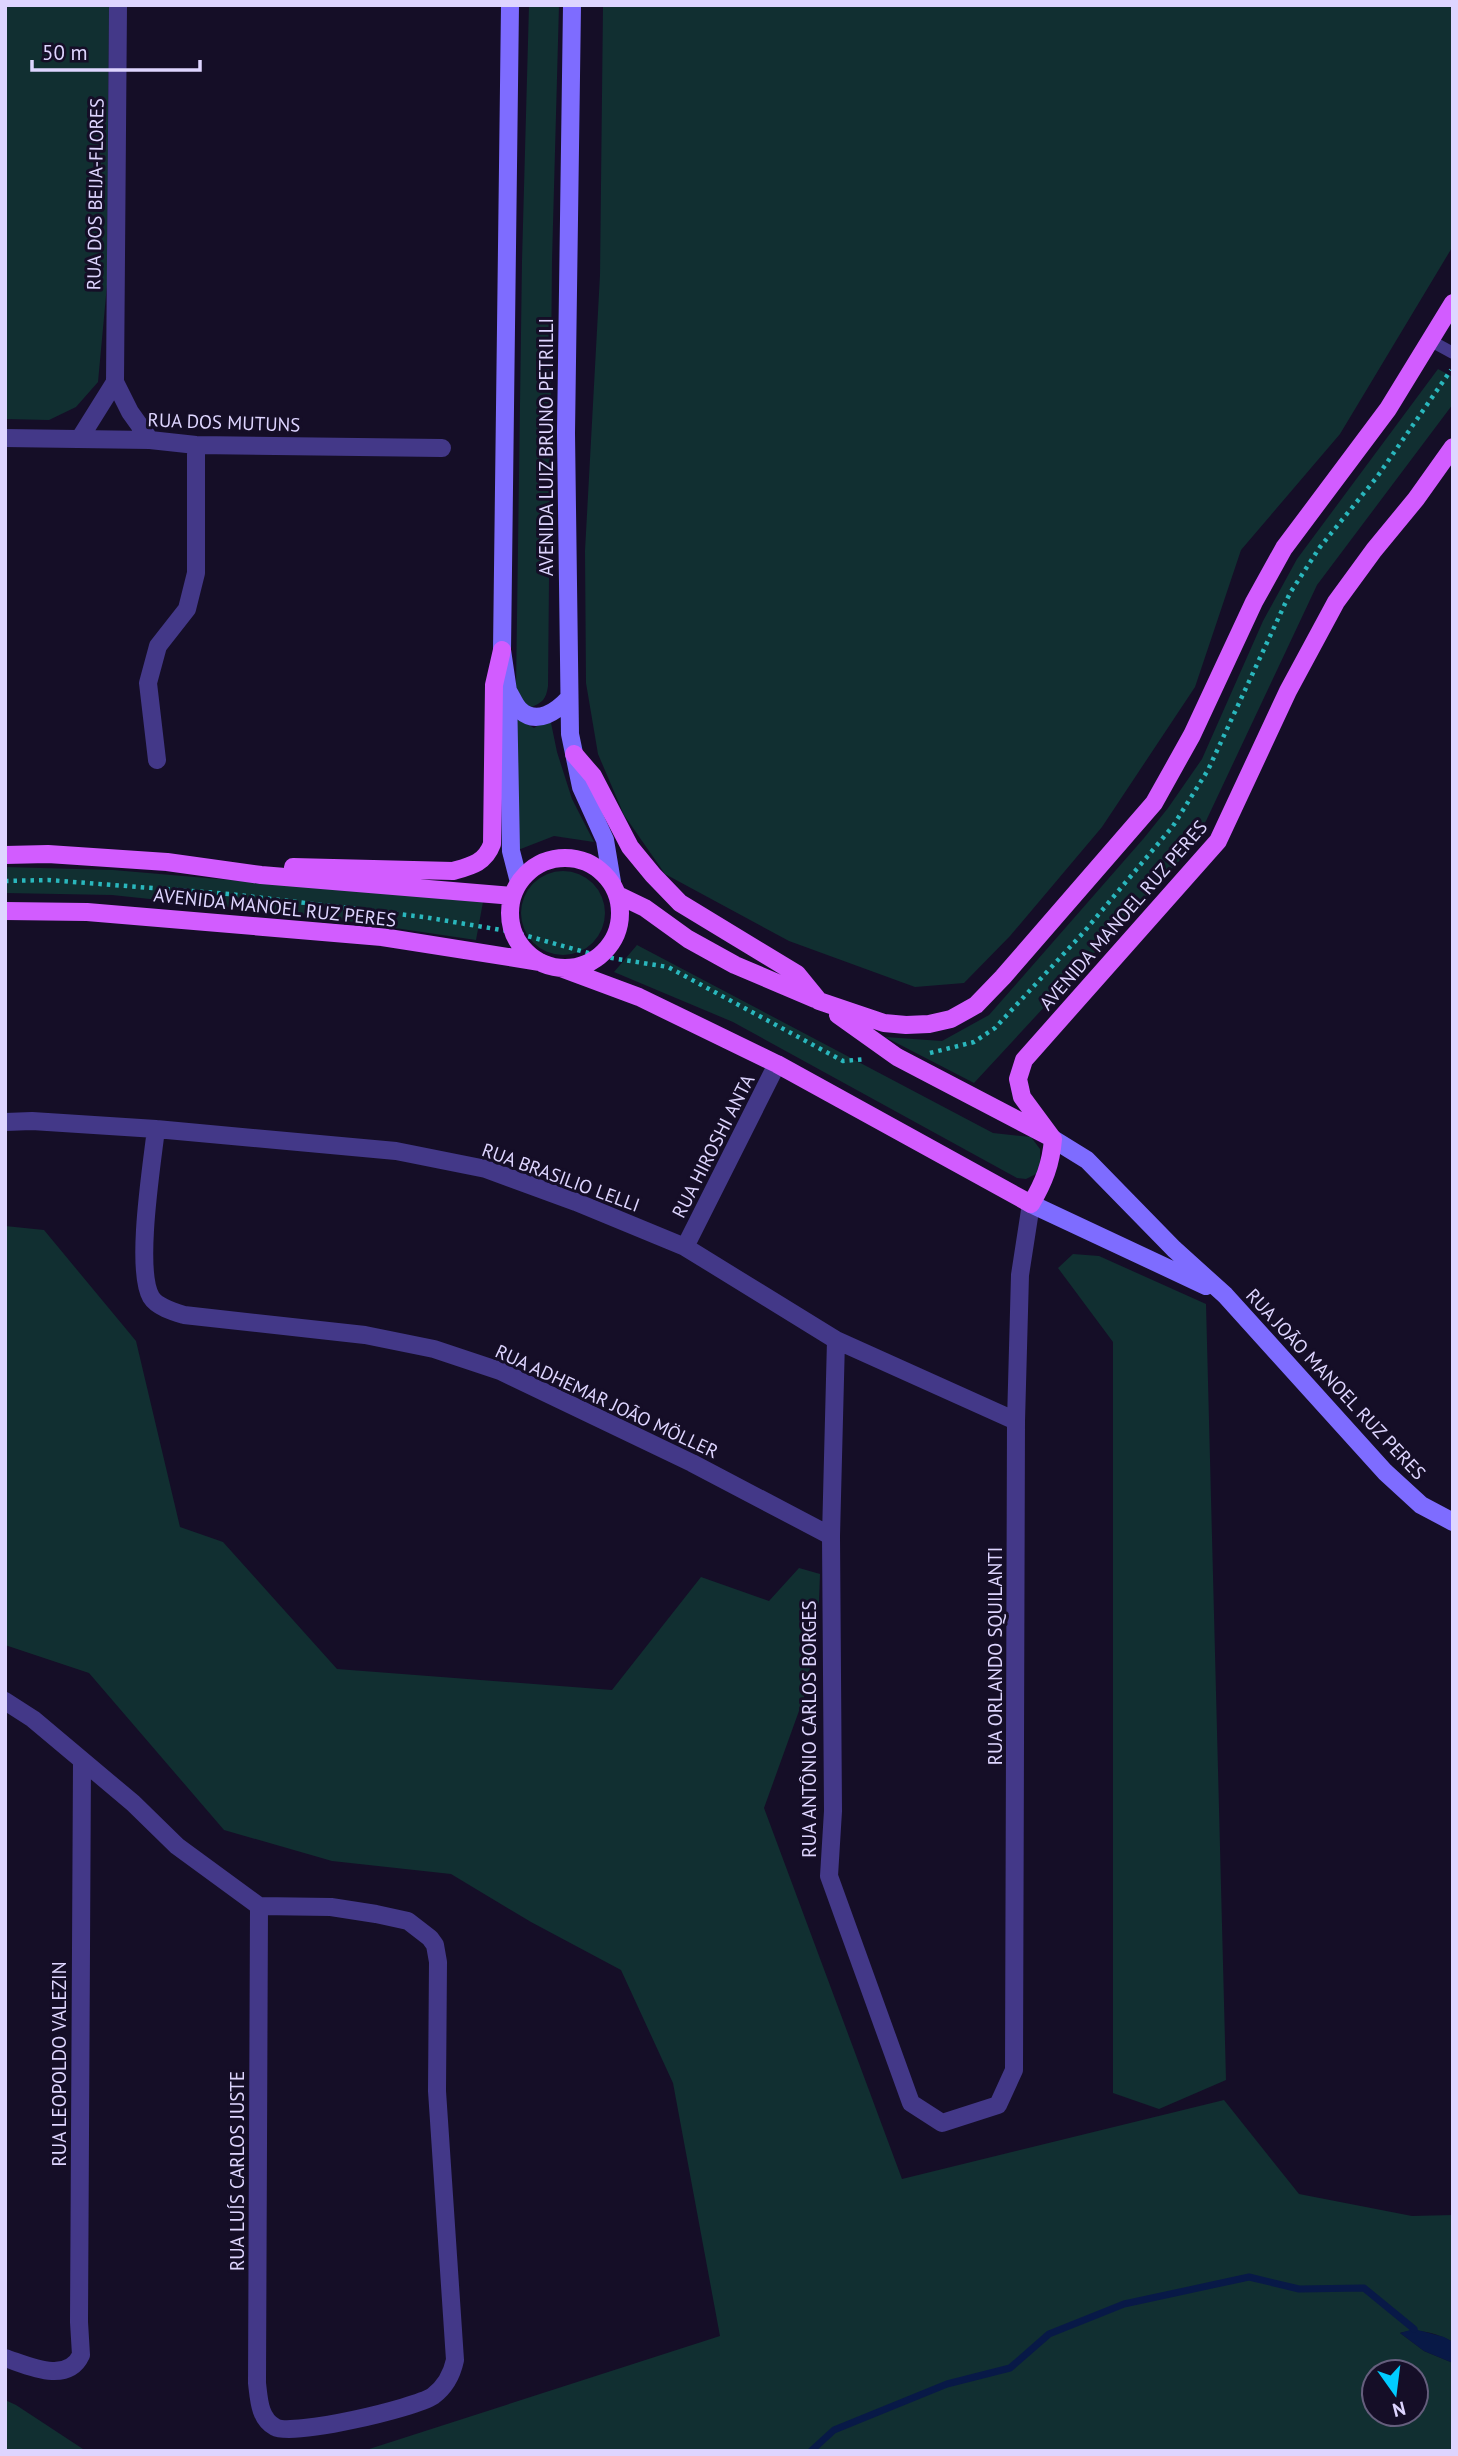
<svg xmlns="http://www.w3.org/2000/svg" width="1458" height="2456" font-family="'PT Sans',sans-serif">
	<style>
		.green { fill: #112f31; fill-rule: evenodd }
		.water { fill: #081947 }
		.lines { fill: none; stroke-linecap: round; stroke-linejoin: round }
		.stream { stroke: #081947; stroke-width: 7 }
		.path { stroke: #2ab7bd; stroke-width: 4.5; stroke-dasharray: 3.5 5; stroke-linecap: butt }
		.service { stroke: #433888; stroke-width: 12 }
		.minor { stroke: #433888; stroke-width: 18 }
		.secondary { stroke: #7e6cff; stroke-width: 18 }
		.primary { stroke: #d25cff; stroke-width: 18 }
		.labels { text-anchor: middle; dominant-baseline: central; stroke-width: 6; stroke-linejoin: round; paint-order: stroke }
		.street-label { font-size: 19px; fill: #ded5ff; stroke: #150e27 }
	</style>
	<rect width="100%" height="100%" fill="#150e27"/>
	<path class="green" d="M5,5h104l-2,280 -9,97 -22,25 -27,13 -44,-1z
		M529,5h30l-7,256 -4,425c-2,14 -6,17 -19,22l-9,-9 -4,-10 6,-428z
		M603,5h850v241l-113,188 -99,116 -46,137 -93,140 -92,109 -46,47 -49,4 -126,-46 -124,-67 -41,-59 -26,-61 -12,-71 -1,-132 15,-276z
		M1438,369l15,8v27l-136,181 -111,236 -25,38 -207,224 -89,-46 57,4 47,-26 155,-177 24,-30 34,-49 61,-138 34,-62z
		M515,717l19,11 16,-10 7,34 15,47 22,43 -40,-6 -36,14z
		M5,867l108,3 370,32 -7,38 -156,-23 -208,-22 -107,-2z
		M521 913a42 42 0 1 1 84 0a42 42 0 1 1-84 0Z
		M637,945l356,188 38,4 9,12v23l-14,7 -9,-1 -284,-156 -119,-50z
		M5,1226l39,4 92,111 44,186 43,15 114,127 275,21 89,-113 68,24 30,-33 21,6 -2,55 -14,68 -40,111 138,371 322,-79 75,94 113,22 41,-1v127c-16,-9 -35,-14 -53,-9l24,18 29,12v88h-1090l357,-115 -47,-253 -52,-113 -90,-48 -80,-48 -119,-13 -108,-31 -135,-157 -84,-28zM1374,2372h42v42h-42z
		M1073,1254l26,2 107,48 20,776 -67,29 -46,-16v-751l-55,-74z
		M5,2400l11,5 70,46h-81z"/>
	<path class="water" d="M1414,2329l30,8 9,5v21l-29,-12 -24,-18z"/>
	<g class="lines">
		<path class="stream" d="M811,2451l23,-21 113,-46 63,-16 39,-34 75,-30 125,-27 50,12 65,-1 50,41"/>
		<path class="path" d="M5,881l43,-1 182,14 194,23 89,15 86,24 69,11 175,94 23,-2
			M930,1053l44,-11 21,-14 88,-95 90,-107 35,-56 82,-177 30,-46 57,-70 74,-107"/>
		<path class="service" d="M1431,341l22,12"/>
		<path class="minor" d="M118,5l-3,377 15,30 20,28
			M5,438l145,2 46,5 246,3
			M80,438l35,-56
			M157,760l-9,-77 10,-37 29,-37 9,-36v-128
			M5,1122l27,-1 124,8 240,22 90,18 90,33 109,45 151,93 180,81
			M156,1129c-4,35 -21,140 -5,168 6,10 23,15 33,18l181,20 69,14 66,22 192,92 139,73
			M685,1247l92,-183
			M836,1340l-5,196 2,275 -4,65 82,227 31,20 56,-18 16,-35 2,-649 4,-146 11,-71
			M5,1701l28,18 100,84 44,43 82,60 72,1 45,7 32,7 22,17 5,7 3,17 -1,129 18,269c-3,14 -10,27 -22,36 -18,12 -141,41 -158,31 -16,-9 -16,-28 -18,-44l2,-477
			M5,2358c22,7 62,27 76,-3l-2,-33 3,-560"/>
		<path class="secondary" d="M510,5l-8,645 6,41 3,160 8,31
			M572,5l-6,428 4,301 11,53 24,53 7,42
			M508,691c4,6 7,15 12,19 17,16 37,1 49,-12
			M1053,1139l34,21 87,89 51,46 160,177 36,33 32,17
			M1031,1204l175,82"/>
		<path class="primary" d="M574,754l19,22 37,71 23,28 27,28 117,71 22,27 65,22 22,2 23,-1 22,-5 25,-14 27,-28 151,-174 38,-68 62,-133 30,-54 104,-139 65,-106
			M5,855l43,-1 119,8 94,13 251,21
			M510 913a55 55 0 1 1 110 0a55 55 0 1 1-110 0Z
			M293,867l160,4c18,-5 32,-8 39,-27l2,-159 8,-35
			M618,895l27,13 43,31 47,26 80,34
			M5,911l82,1 295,25 158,25
			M561,968l78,29 138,67 254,140c13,-22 20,-40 22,-65
			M838,1015l59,42 153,80
			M1053,1139l-31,-42 -4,-18 6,-19 194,-219 70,-150 48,-89 38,-52 42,-51 37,-52"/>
	</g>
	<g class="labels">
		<g class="street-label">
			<text transform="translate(95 194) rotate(-89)">RUA DOS BEIJA-FLORES</text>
			<text transform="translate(224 422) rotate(2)">RUA DOS MUTUNS</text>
			<text transform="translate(546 447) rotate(-90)">AVENIDA LUIZ BRUNO PETRILLI</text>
			<text transform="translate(275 907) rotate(6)">AVENIDA MANOEL RUZ PERES</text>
			<text transform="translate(1123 915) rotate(-49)">AVENIDA MANOEL RUZ PERES</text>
			<text transform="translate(713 1146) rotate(-63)">RUA HIROSHI ANTA</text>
			<text transform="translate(561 1177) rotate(20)">RUA BRASILIO LELLI</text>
			<text transform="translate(1336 1384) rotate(47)">RUA JOÃO MANOEL RUZ PERES</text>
			<text transform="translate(607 1401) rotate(25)">RUA ADHEMAR JOÃO MÖLLER</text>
			<text transform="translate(995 1656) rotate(-90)">RUA ORLANDO SQUILANTI</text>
			<text transform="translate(809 1729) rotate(-90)">RUA ANTÔNIO CARLOS BORGES</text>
			<text transform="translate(59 2064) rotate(-90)">RUA LEOPOLDO VALEZIN</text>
			<text transform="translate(237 2171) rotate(-90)">RUA LUÍS CARLOS JUSTE</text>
		</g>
	</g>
	<rect width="1458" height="2456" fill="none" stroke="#ded5ff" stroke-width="14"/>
	<g transform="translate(1395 2393) rotate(166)"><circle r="33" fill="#150e27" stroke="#655e7d" stroke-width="2"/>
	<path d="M0-5L12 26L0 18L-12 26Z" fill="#01ccff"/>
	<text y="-10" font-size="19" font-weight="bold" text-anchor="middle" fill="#ded5ff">N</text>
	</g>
	<path d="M32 60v10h168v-10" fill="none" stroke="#ded5ff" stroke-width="3.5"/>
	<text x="42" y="60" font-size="21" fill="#ded5ff" stroke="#150e27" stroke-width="5" paint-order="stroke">50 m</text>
</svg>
